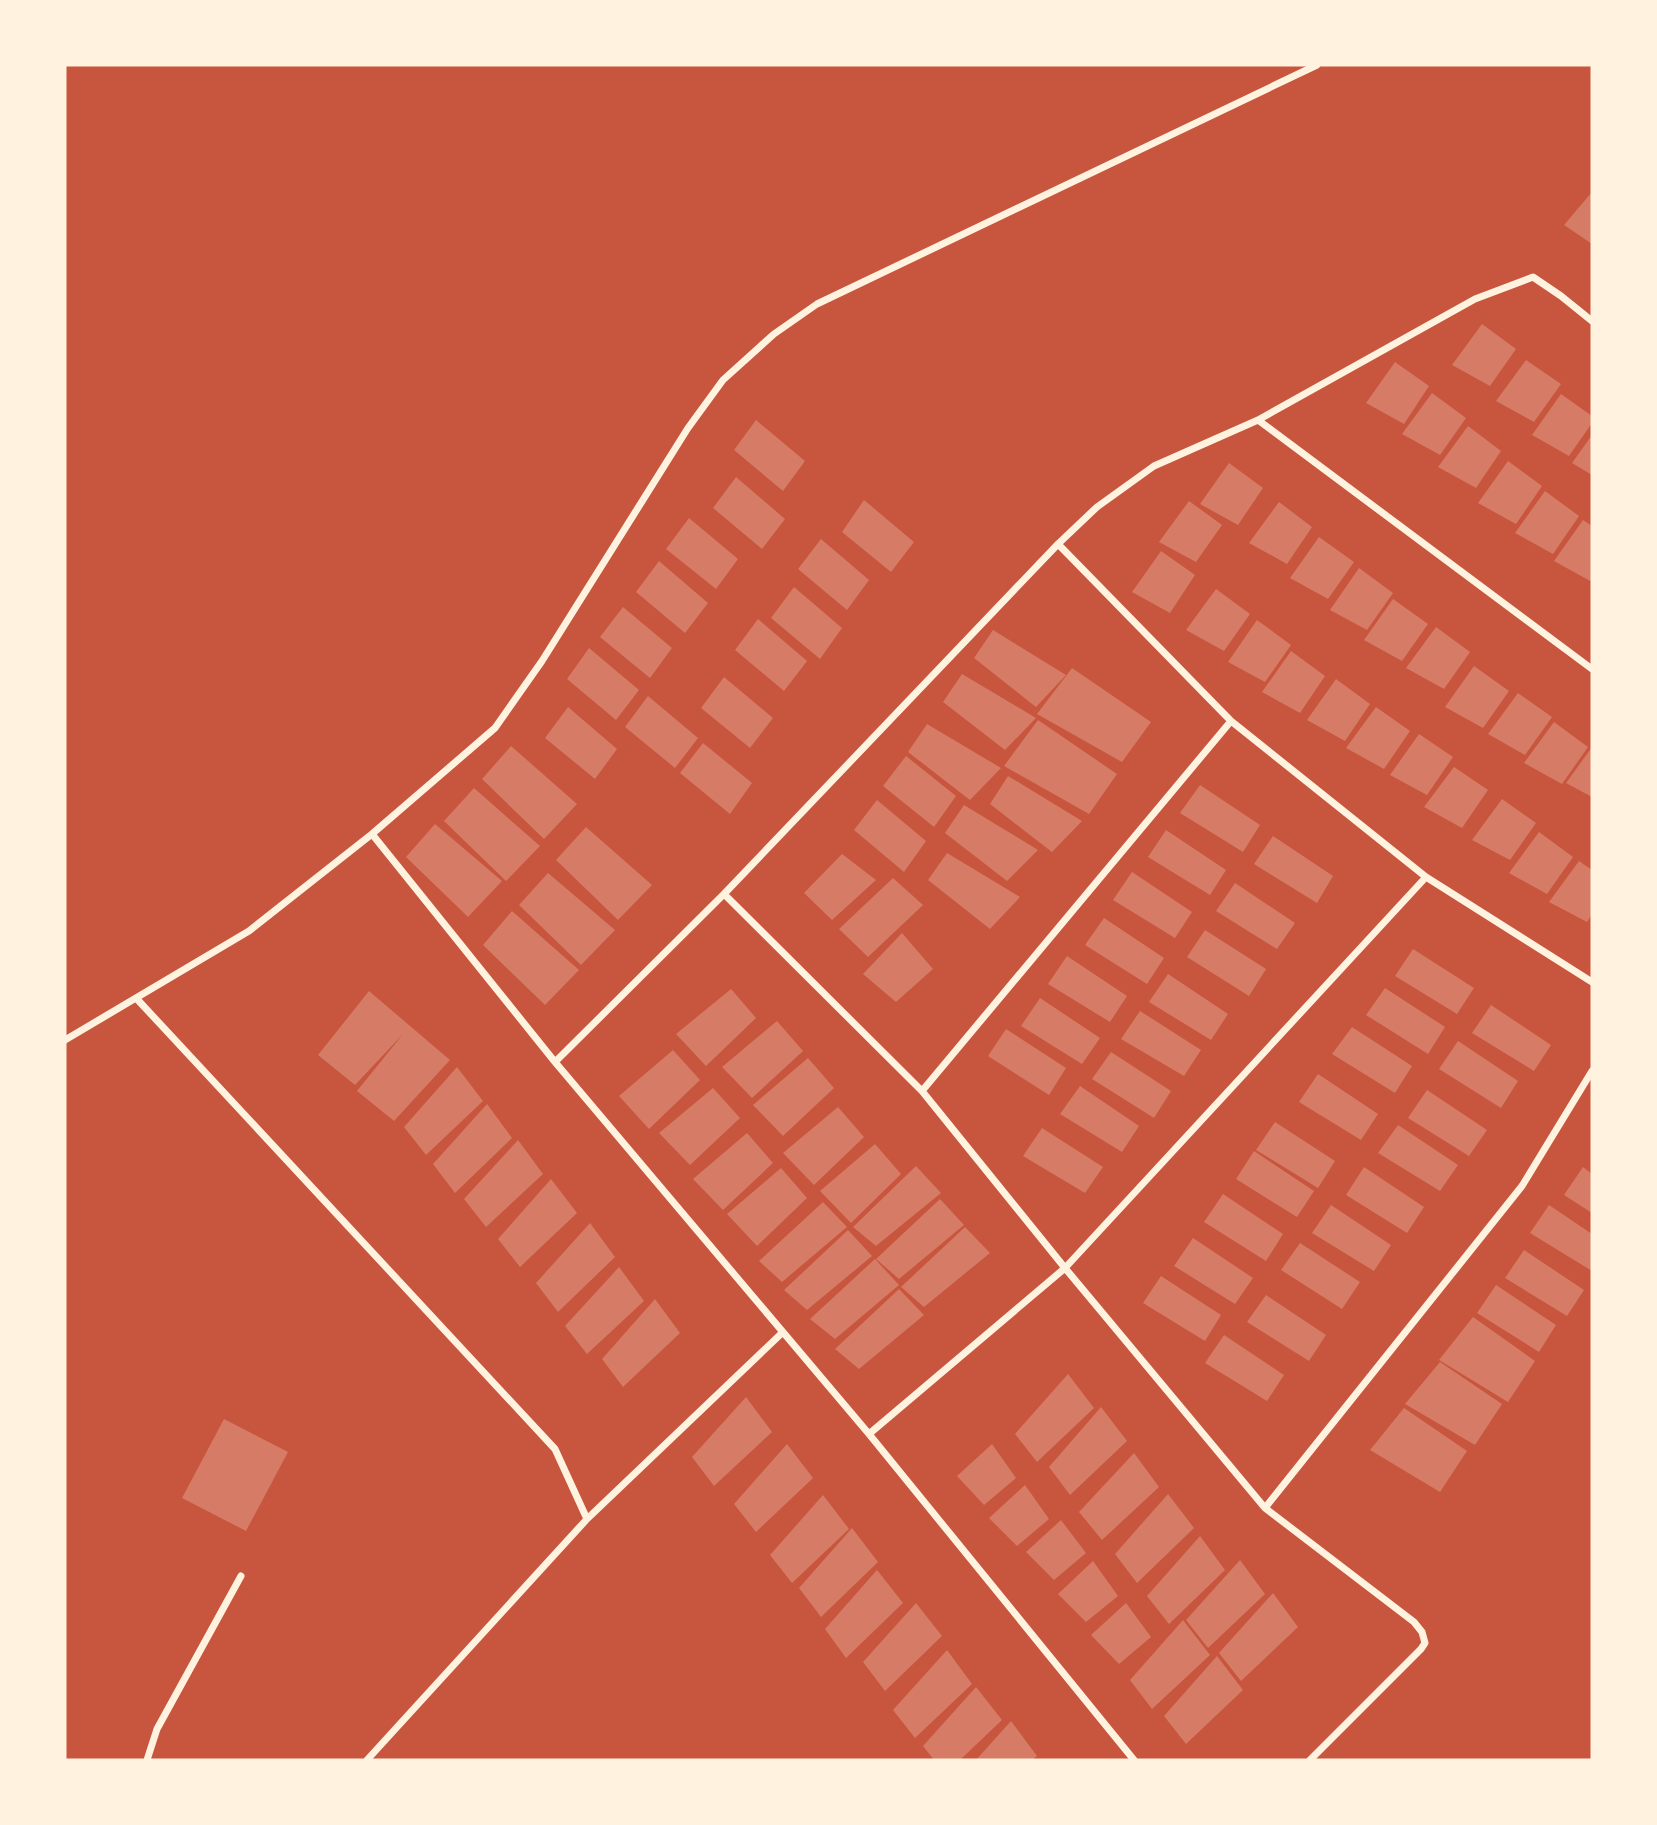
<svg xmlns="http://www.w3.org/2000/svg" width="1657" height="1825" font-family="'Playfair Display',serif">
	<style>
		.building { fill: #d67c66 }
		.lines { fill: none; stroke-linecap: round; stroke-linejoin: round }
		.minor { stroke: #fff3e0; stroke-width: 7 }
	</style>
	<rect width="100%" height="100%" fill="#c8553d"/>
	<path class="building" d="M1592,192v52l-28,-19z
		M1482,324l34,25 -26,37 -38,-21z
		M1526,360l35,24 -27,38 -38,-21z
		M1395,362l34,24 -25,38 -38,-21z
		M1432,393l34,25 -26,37 -38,-21z
		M1561,394l31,22v7l-23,33 -37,-21z
		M756,420l49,41 -22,30 -49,-41z
		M1468,426l33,25 -25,37 -38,-21z
		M1592,435v40l-20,-12z
		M1508,461l34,25 -26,38 -38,-21z
		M1229,463l34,25 -25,37 -38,-21z
		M736,477l49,42 -23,30 -49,-41z
		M1545,491l34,25 -26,38 -38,-21z
		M864,500l50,42 -23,30 -49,-40z
		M1189,501l33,24 -26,37 -37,-20z
		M1279,502l33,25 -25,37 -38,-21z
		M689,518l49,41 -22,30 -50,-40z
		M1583,520l9,6v56l-38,-21z
		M1319,537l35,25 -26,37 -38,-21z
		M821,539l48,41 -22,30 -49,-41z
		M1161,551l34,24 -25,38 -38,-21z
		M659,561l49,42 -23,30 -49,-41z
		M1359,568l34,25 -26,37 -37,-20z
		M794,587l48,41 -22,31 -49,-41z
		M1216,589l34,25 -26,37 -38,-21z
		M1393,599l35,25 -26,37 -38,-21z
		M623,607l49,41 -22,30 -50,-41z
		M758,619l49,42 -23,30 -49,-41z
		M1257,620l34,25 -26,37 -37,-20z
		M1436,627l34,25 -26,37 -38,-21z
		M993,630l73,45 -30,32 -62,-49z
		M589,648l50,42 -23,30 -49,-41z
		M1291,651l34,25 -25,37 -38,-21z
		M1474,666l35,25 -26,37 -38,-21z
		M1072,668l79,54 -29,40 -85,-48z
		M962,674l74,44 -31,32 -62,-48z
		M724,677l49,41 -23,30 -49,-40z
		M1336,679l34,25 -25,37 -38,-21z
		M1518,693l34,24 -27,38 -37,-21z
		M648,696l50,42 -23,30 -50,-41z
		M568,707l49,42 -22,30 -50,-41z
		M1376,707l34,24 -26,38 -38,-21z
		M1038,720l79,54 -28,40 -85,-48z
		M1554,722l34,25 -26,37 -38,-21z
		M927,724l74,44 -31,32 -62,-48z
		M1419,734l34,23 -26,38 -37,-20z
		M703,743l49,40 -22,31 -50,-41z
		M511,746l66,58 -33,35 -62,-60z
		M1592,747v50l-26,-14z
		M906,756l50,40 -22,31 -51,-41z
		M1454,767l34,23 -26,38 -38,-21z
		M1008,776l74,45 -30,31 -62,-48z
		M1200,785l60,40 -17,27 -63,-39z
		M474,788l66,58 -34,35 -62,-60z
		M1502,799l34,24 -26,37 -38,-20z
		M877,800l49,41 -22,31 -50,-42z
		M964,805l74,45 -31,31 -62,-48z
		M435,824l67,57 -34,36 -62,-60z
		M586,827l66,58 -34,35 -62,-60z
		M1166,830l60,40 -16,25 -62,-38z
		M1539,832l34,25 -26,37 -38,-21z
		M1273,836l60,40 -16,27 -63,-39z
		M947,853l73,44 -30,32 -62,-49z
		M842,854l34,26 -44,40 -28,-27z
		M1579,861l13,9v44l-5,8 -38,-20z
		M1132,872l60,40 -17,26 -62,-38z
		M548,873l67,57 -34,35 -62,-60z
		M893,878l30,27 -55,52 -29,-28z
		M1235,883l60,40 -18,26 -61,-38z
		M512,911l67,59 -34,35 -62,-60z
		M1104,918l60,40 -17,26 -62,-39z
		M1205,930l61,39 -17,27 -62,-39z
		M902,933l31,36 -37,33 -33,-28z
		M1413,949l61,39 -17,26 -62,-38z
		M1067,956l60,40 -17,26 -62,-38z
		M1168,974l60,40 -17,26 -62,-38z
		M1385,988l60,39 -17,27 -62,-39z
		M731,989l25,29 -50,48 -30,-32z
		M369,991l81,69 -56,61 -37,-30 46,-57 -48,51 -37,-30z
		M1040,998l60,40 -18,26 -61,-38z
		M1491,1005l60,40 -17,26 -62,-38z
		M1140,1011l61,39 -17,26 -63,-37z
		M777,1021l26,30 -51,47 -30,-31z
		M1352,1027l60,39 -17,27 -63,-39z
		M1006,1029l60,39 -17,27 -61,-39z
		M1458,1041l60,40 -17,27 -62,-39z
		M673,1050l27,30 -51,49 -30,-33z
		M1111,1052l60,39 -17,27 -62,-39z
		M808,1058l26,30 -51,48 -30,-31z
		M457,1067l26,34 -57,54 -22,-28z
		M1318,1074l60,40 -17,26 -62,-38z
		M1080,1086l59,40 -17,26 -62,-38z
		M713,1088l27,30 -50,47 -31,-32z
		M1427,1090l60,40 -18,26 -61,-38z
		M487,1104l25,34 -57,55 -22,-29z
		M838,1107l26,30 -50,48 -31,-32z
		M1275,1122l60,39 -17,27 -62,-38z
		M1398,1125l60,40 -18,26 -62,-38z
		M1042,1128l61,39 -18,26 -62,-37z
		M747,1133l26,30 -50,47 -30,-31z
		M518,1140l25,34 -57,53 -22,-28z
		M875,1144l26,30 -50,49 -31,-32z
		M1254,1151l60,40 -17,26 -61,-38z
		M916,1166l25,27 -65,53 -23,-19z
		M1364,1167l60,40 -17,26 -61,-38z
		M1583,1167l9,7v39l-28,-18z
		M781,1168l26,30 -50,48 -30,-32z
		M551,1179l26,34 -57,54 -22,-28z
		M1223,1194l60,40 -17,27 -62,-39z
		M940,1199l24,26 -65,54 -23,-20z
		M823,1202l24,25 -65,55 -23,-21z
		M1331,1205l60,40 -17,26 -62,-38z
		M1549,1205l43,29v37l-62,-38z
		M590,1223l25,34 -57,55 -22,-29z
		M965,1227l25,26 -66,54 -23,-20z
		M848,1230l24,26 -65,54 -23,-20z
		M1193,1238l60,40 -18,26 -61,-38z
		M1300,1243l60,39 -18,27 -61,-39z
		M1524,1250l60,40 -17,26 -62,-38z
		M875,1259l24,26 -64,54 -25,-20z
		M619,1267l25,34 -57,53 -22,-28z
		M1161,1276l60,39 -16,26 -62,-38z
		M1496,1285l60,40 -17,27 -62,-39z
		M899,1289l25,26 -65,54 -24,-20z
		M1266,1295l60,40 -17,26 -62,-39z
		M655,1299l25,34 -57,54 -21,-28z
		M1473,1317l62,44 -27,41 -69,-42z
		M1224,1335l60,40 -17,26 -62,-38z
		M1440,1362l62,42 -27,41 -70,-41z
		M1068,1374l26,34 -57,54 -22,-28z
		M746,1397l26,35 -58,54 -22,-29z
		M1101,1407l26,34 -57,54 -21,-28z
		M1404,1408l63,43 -27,41 -70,-42z
		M224,1419l64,33 -42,79 -64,-33z
		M787,1444l26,34 -57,54 -22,-28z
		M992,1444l24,34 -32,27 -27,-29z
		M1134,1453l25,34 -57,53 -23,-28z
		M1025,1485l24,34 -32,27 -28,-28z
		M1168,1494l26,34 -57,55 -22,-29z
		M823,1495l26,34 -57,54 -22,-28z
		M1061,1520l25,33 -32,27 -28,-28z
		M852,1528l26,34 -57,55 -22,-29z
		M1200,1536l25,34 -56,54 -22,-28z
		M1240,1560l25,34 -57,54 -22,-28z
		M1093,1561l25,35 -32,26 -28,-28z
		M877,1570l26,33 -57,55 -21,-29z
		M1273,1593l25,34 -57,54 -22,-28z
		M916,1603l26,33 -57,55 -22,-29z
		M1126,1603l25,34 -32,27 -28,-29z
		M1183,1620l27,35 -58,54 -22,-29z
		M947,1650l25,34 -57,54 -22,-28z
		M1217,1656l26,34 -57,54 -22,-28z
		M976,1687l26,33 -42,40h-26l-11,-14z
		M1011,1721l26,35 -5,4h-56z"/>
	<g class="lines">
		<path class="minor" d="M1258,420l334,249
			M1058,544l173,177 195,156 166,105
			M372,834l183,228 314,372 265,326
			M724,894l198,197 143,177 200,240 149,114 8,10 3,11 -4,6 -111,111
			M136,998l419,451 32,70 -220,241
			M65,1040l184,-109 123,-97 123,-106 47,-67 146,-233 35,-48 51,-46 43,-30 500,-239
			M555,1062l169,-168 334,-350 39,-37 57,-41 104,-46 217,-121 58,-22 28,19 31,25
			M922,1091l309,-370
			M869,1434l196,-166 361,-391
			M1265,1508l257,-322 70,-115
			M587,1519l196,-187
			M147,1760l10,-31 84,-153"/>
	</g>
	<rect width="1657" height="1825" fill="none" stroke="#fff3e0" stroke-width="133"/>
</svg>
